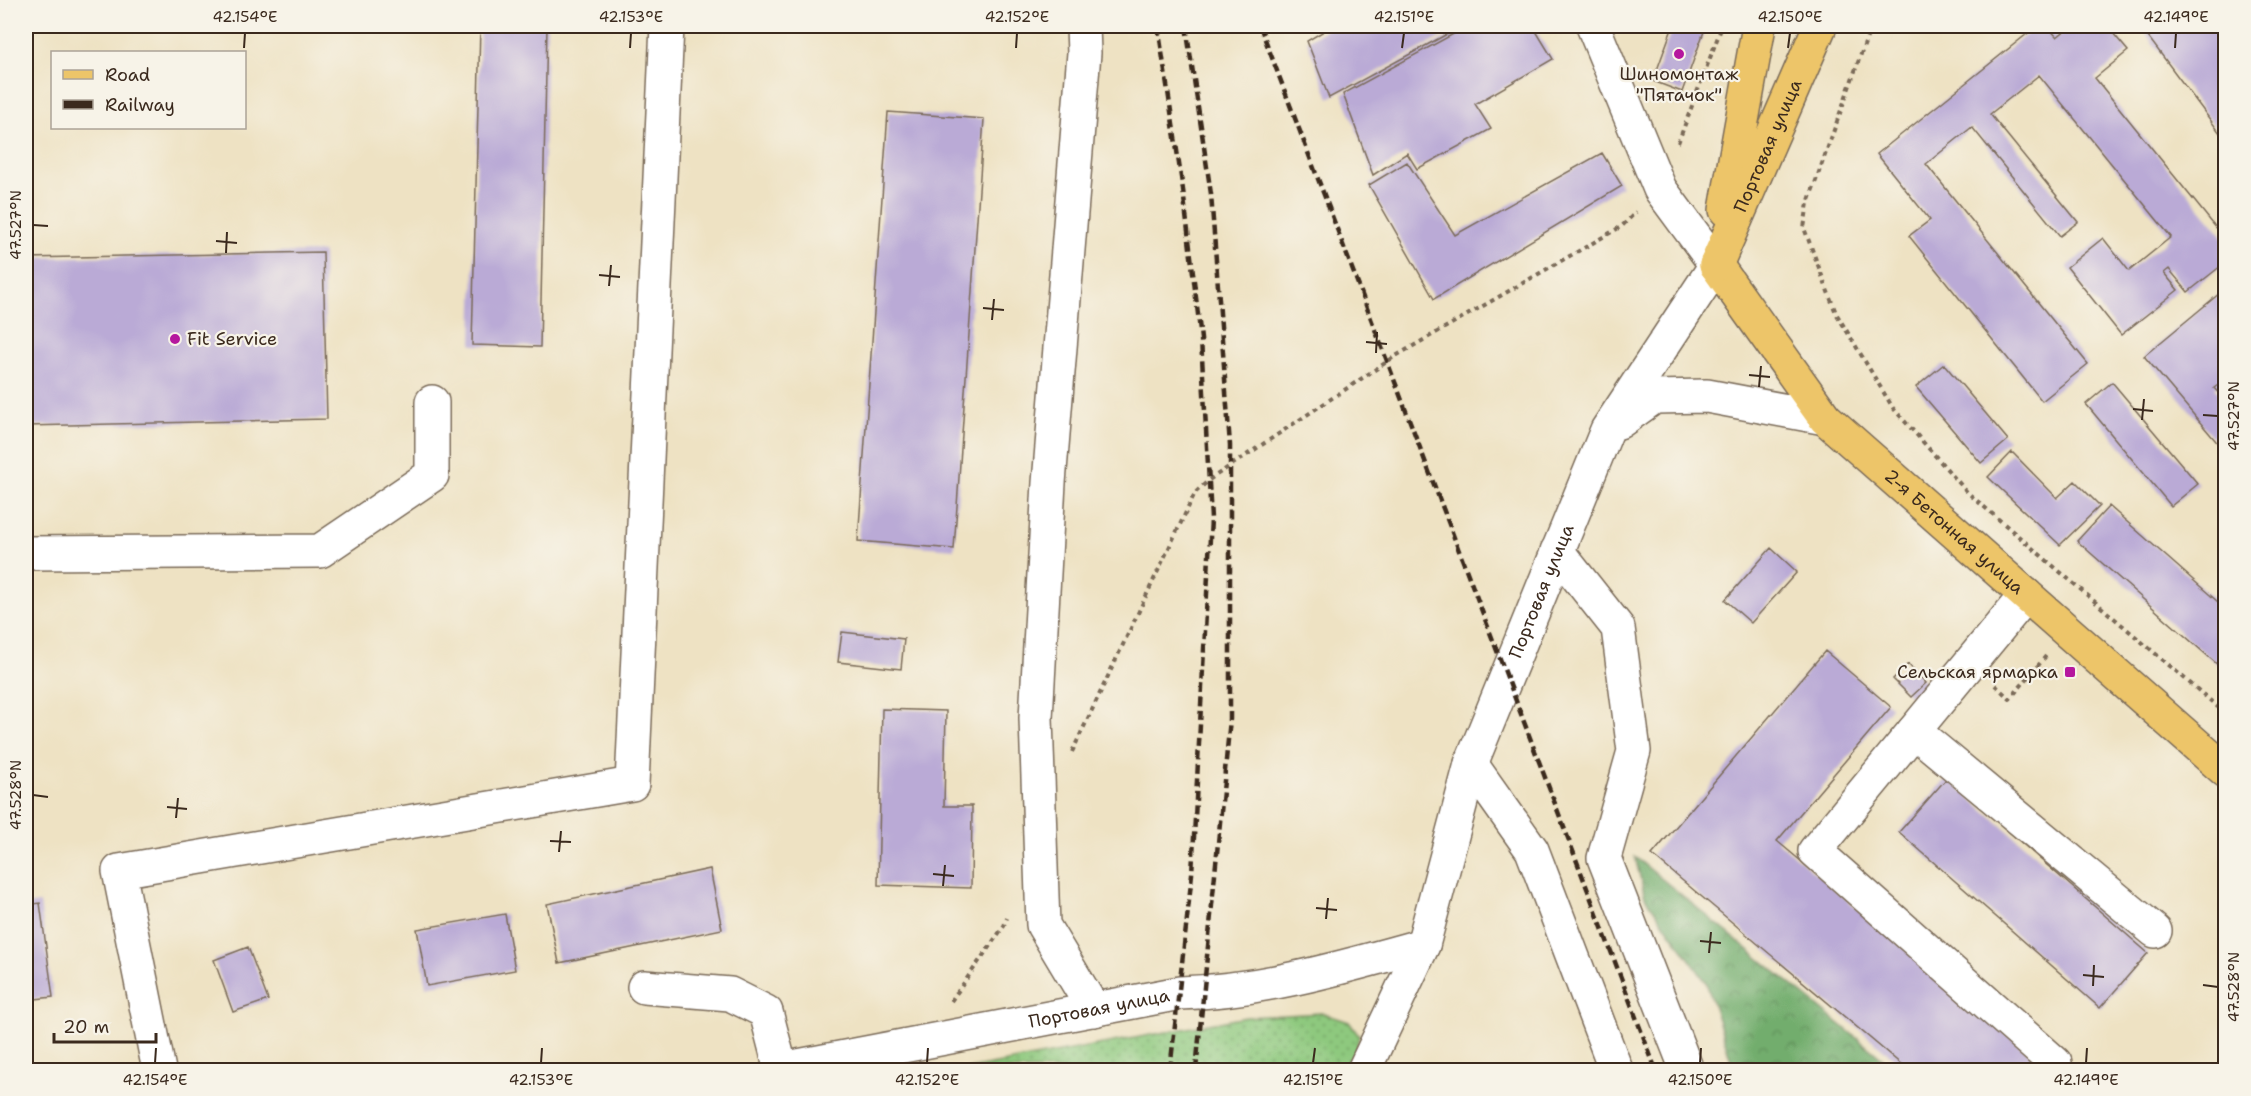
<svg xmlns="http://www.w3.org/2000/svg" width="2251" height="1096" font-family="'Shantell Sans',sans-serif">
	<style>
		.grass { fill: url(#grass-dots); stroke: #647a4e; stroke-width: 1.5 }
		.forest { fill: url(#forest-crowns); stroke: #566c46; stroke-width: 1.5 }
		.building { fill: #baaad6 }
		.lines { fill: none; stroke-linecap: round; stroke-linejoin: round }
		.minor-casing { stroke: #7a6a58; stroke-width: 36 }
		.major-casing { stroke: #7a6a58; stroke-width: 36 }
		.path { stroke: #7a6a58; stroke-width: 4; stroke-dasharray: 4.5 4.5; stroke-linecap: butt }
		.minor { stroke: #fff; stroke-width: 33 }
		.major { stroke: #edc569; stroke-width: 33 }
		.rail { stroke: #3b2a1e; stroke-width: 4.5; stroke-dasharray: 9 4.5; stroke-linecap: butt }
		.ticks { fill: none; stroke: #3b2a1e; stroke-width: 2 }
		.poi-dot { fill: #b5179e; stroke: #f7f3e8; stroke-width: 2 }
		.labels { text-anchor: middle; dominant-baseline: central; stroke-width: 4.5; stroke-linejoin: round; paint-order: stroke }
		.poi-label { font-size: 18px; fill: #3b2a1e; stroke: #f7f3e8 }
		.street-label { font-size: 18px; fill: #3b2a1e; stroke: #f7f3e8 }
		.neatline { fill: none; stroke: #3b2a1e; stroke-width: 2 }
		.ticks-label { font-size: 15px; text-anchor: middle; fill: #3b2a1e }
	</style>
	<defs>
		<pattern id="grass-dots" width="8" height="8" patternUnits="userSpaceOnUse" patternTransform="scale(1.5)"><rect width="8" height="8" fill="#8ec97e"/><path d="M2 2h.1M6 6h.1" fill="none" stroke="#75a367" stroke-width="1.8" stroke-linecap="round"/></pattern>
		<pattern id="forest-crowns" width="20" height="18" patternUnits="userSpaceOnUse" patternTransform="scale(1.5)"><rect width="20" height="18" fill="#72ad6d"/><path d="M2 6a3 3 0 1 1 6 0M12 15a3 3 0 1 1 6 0" fill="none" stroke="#5f8d59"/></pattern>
	</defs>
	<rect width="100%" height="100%" fill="#f7f3e8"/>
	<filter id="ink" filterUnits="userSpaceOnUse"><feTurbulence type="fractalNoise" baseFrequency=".0167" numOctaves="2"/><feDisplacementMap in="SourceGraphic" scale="12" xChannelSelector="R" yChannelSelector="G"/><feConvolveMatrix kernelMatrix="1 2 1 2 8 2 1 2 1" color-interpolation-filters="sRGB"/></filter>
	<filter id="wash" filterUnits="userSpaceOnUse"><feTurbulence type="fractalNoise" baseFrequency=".008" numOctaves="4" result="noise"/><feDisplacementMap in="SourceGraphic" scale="24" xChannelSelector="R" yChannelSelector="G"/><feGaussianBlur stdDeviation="1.35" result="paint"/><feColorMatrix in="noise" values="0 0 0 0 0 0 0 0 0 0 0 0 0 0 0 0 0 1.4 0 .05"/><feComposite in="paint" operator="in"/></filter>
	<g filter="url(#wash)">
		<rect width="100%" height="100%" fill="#eee2c3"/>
		<path class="grass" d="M1322,1013l27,9 10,14 -4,18 -8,16h-383l282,-53z"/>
		<path class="forest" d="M1635,857l261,213h-162l-28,-88 -61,-85z"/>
		<g id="blocks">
			<path class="building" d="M480,26h67l-7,321 -68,-2z
				M1332,26h130l-133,72 -22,-57z
				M1468,26h65l20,33 -78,45 16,25 -74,40 -10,-16 -34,22 -30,-81z
				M1673,26h33l-24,66 -29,-11z
				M2037,26h10l10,11 14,-11h36l21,25 -33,27 131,162v22l-38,30 -19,-23 -5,4 14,17 -57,45 -54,-68 36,-29 26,33 42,-34 -132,-162 -49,39 88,108 -18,14 -88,-109 -46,37 162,200 -46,37 -133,-165 21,-16 -53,-66z
				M2140,26h74l12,15v100z
				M888,112l96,7 -30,430 -96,-8z
				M1602,153l20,33 -188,113 -65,-114 38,-23 48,73z
				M323,252l4,167 -301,7v-168z
				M2226,288v91l-12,9 12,13v52l-82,-97z
				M1944,364l64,76 -27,23 -65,-76z
				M2112,382l86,102 -27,22 -85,-102z
				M2012,452l45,46 18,-17 25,25 -40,39 -72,-68z
				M2109,506l117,103v63l-149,-131z
				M1771,548l26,24 -46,51 -26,-23z
				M842,632l62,7 -3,30 -63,-7z
				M1825,651l66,56 -114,134 273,229h-142l-256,-215z
				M1908,664l18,19 -15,14 -18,-18z
				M882,709l64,2 -2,95h28l-1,82 -93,-3z
				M1947,778l201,175 -48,55 -201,-176z
				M710,869l12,60 -163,34 -12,-59z
				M40,903l13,94 -27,3v-95z
				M505,914l10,56 -88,16 -10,-57z
				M248,947l20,53 -35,12 -19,-52z"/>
		</g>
	</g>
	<g filter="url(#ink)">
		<use href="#blocks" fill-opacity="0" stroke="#7a6a58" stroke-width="1.5"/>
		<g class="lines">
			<defs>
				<g id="minor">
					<path d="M1083,26l1,27 -35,430 -13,235 7,207 51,85"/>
					<path d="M1619,422l35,-25 53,-1 118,22"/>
					<path d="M1557,551l61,77 16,123 -30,107 83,212"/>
					<path d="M26,553l294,-2 112,-76v-73"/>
					<path d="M2026,595l-211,256 240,212"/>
					<path d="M1914,731l241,200"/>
					<path d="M1471,764l61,86 84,220"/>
					<path d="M644,987l86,7 36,18 15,58"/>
					<path d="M159,1070l-40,-199 513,-87 35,-758"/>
					<path id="s1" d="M777,1070l403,-77c82,-2 164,-26 243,-48"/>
					<path id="s2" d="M1364,1070l59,-125 48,-181 136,-334 109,-165 -56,-76 -67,-163"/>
				</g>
				<g id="major">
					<path d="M1726,210l33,-184"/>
					<path id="s3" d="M1716,265l109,153 401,353"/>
					<path id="s4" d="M1716,265l104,-239"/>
				</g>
			</defs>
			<use href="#minor" class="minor-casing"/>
			<use href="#major" class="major-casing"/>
			<path class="path" d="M1871,26l-63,177 -4,25 32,85 57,95 75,85 258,221
				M1678,143l44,-117
				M1995,685l15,14 36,-43
				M1072,752l123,-259 14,-13 185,-123 228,-131 14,-14
				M951,1001l53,-75 3,-8"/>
			<use href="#minor" class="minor"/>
			<use href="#major" class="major"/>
			<path class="rail" d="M1158,26l25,164 18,149 10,180 -19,355 -22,196
				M1186,26l25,168 19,251v274l-34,351
				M1260,26l396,1044"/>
		</g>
	</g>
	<path class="ticks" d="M244,48l1,-15M630,48l1,-15M1016,48l1,-15M1402,48l2,-15M1788,48l2,-15M2175,48l1,-15M33,225l15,1M216,241l21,2M226,253l1,-21M599,275l21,2M609,286l2,-21M983,308l21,2M992,320l2,-21M1366,342l21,2M1376,353l1,-21M1749,375l21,2M1759,387l2,-21M2133,409l20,2M2203,415l15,1M2142,420l2,-21M33,795l15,2M167,807l20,2M176,818l2,-20M550,841l21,1M559,852l2,-21M933,874l21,2M943,886l2,-21M1316,908l21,2M1326,919l2,-21M1700,941l21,2M1709,953l2,-21M2083,975l21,2M2203,985l15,2M2093,986l1,-21M155,1063l1,-15M541,1063l1,-15M927,1063l1,-15M1313,1063l2,-15M1700,1063l1,-15M2086,1063l1,-15"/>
	<g class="poi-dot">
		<circle cx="1679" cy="54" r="6"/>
		<circle cx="175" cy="339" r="6"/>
		<rect x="2064" y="666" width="12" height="12" rx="3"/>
	</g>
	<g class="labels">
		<g class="poi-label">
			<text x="1679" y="74">Шиномонтаж<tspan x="1679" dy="21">"Пятачок"</tspan></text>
			<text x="187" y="339" text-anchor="start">Fit Service</text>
			<text x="2058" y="672" text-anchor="end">Сельская ярмарка</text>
		</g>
		<g class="street-label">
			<text stroke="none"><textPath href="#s4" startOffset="130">Портовая улица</textPath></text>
			<text stroke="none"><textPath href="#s3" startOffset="360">2-я Бетонная улица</textPath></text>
			<text stroke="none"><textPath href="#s2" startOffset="512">Портовая улица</textPath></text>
			<text stroke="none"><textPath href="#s1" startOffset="328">Портовая улица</textPath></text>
		</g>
	</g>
	<rect width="2251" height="1096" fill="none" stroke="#f7f3e8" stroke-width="66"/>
	<rect x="51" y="51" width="195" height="78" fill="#f7f3e8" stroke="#aca397" stroke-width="1.5"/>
	<rect x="63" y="70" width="30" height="9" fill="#edc569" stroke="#aca397" stroke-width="1.5"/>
	<text x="105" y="81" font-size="18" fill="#3b2a1e">Road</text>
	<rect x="63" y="100" width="30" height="9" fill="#3b2a1e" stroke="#aca397" stroke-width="1.5"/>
	<text x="105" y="111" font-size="18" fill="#3b2a1e">Railway</text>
	<path d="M54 1033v9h102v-9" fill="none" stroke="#3b2a1e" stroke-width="3"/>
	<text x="63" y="1033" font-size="18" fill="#3b2a1e" stroke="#f7f3e8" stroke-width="4.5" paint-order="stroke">20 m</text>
	<rect x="33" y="33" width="2185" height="1030" class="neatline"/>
	<g class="ticks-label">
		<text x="245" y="22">42.154°E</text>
		<text x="631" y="22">42.153°E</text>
		<text x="1017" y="22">42.152°E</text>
		<text x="1404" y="22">42.151°E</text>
		<text x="1790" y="22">42.150°E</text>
		<text x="2176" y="22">42.149°E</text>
		<text transform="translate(16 225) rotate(-90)" y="5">47.527°N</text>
		<text transform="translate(2234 416) rotate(-90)" y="5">47.527°N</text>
		<text transform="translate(16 795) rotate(-90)" y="5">47.528°N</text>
		<text transform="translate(2234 987) rotate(-90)" y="5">47.528°N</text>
		<text x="155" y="1085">42.154°E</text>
		<text x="541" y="1085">42.153°E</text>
		<text x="927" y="1085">42.152°E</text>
		<text x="1313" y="1085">42.151°E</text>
		<text x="1700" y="1085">42.150°E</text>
		<text x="2086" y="1085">42.149°E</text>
	</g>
</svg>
